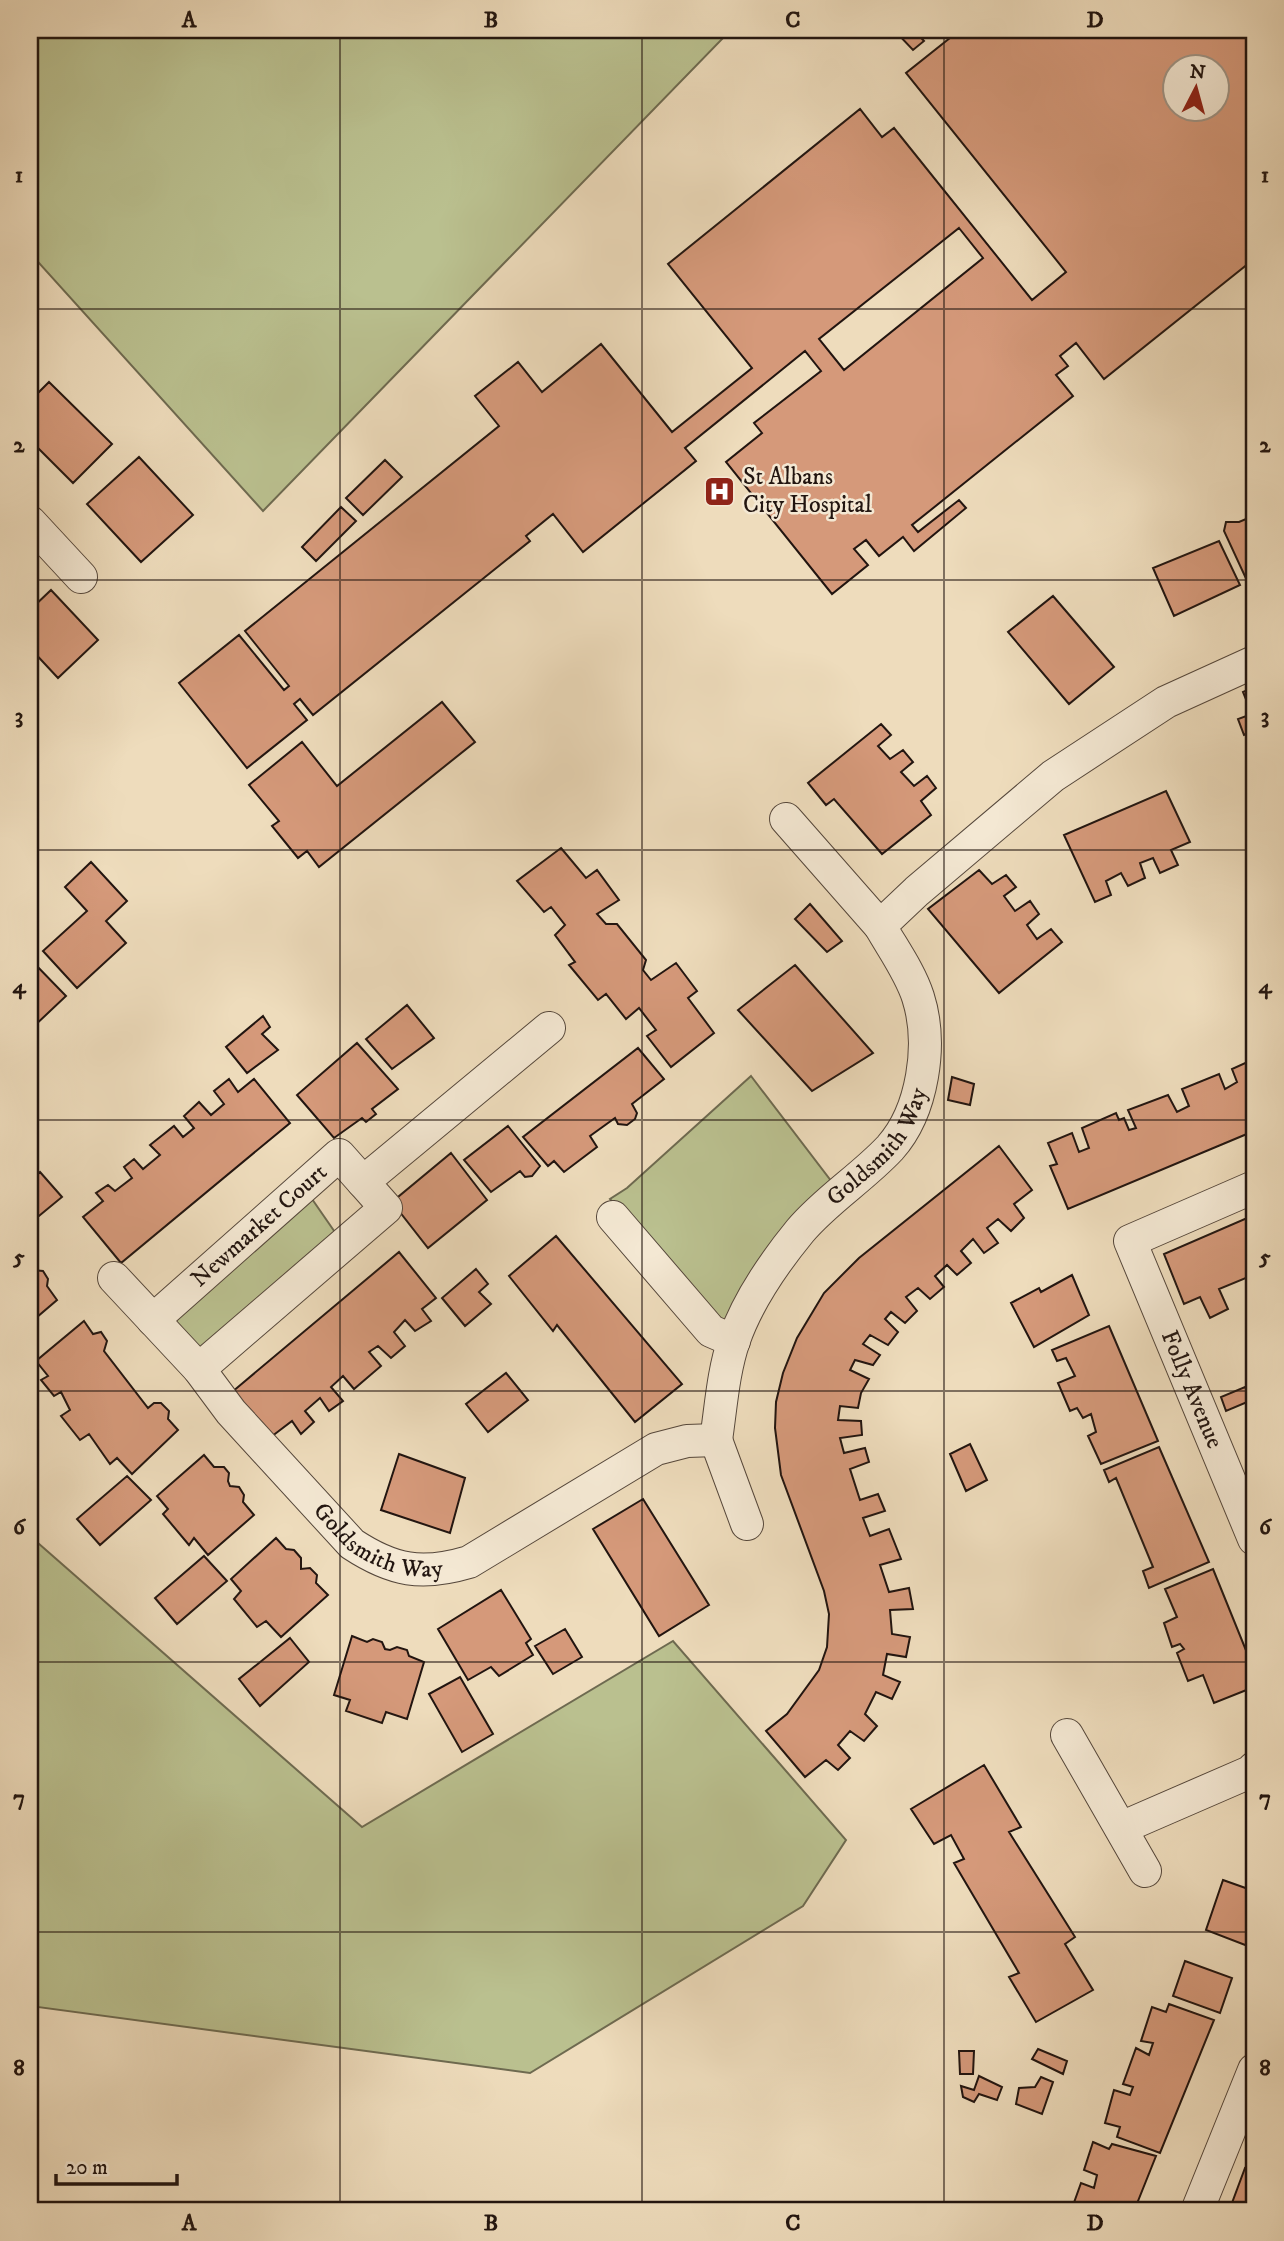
<svg xmlns="http://www.w3.org/2000/svg" width="1284" height="2241" font-family="'IM FELL DW Pica',serif">
	<style>
		.green { fill: #bac08f; stroke: #6e6a50; stroke-width: 2 }
		.building { fill: #d5997a; stroke: #221510; stroke-width: 2; fill-rule: evenodd }
		.lines { fill: none; stroke-linecap: round; stroke-linejoin: round }
		.minor-casing { stroke: #55473b; stroke-width: 34 }
		.minor { stroke: #f4e8d3; stroke-width: 32 }
		.grid { fill: none; stroke: #221510; stroke-width: 2; stroke-opacity: 0.55 }
		.labels { text-anchor: middle; dominant-baseline: central; stroke-width: 5; stroke-linejoin: round; paint-order: stroke }
		.poi-label { font-size: 24px; fill: #221510; stroke: #f4e8d3; text-anchor: start }
		.street-label { font-size: 24px; fill: #221510; stroke: #f4e8d3 }
		.neatline { fill: none; stroke: #221510; stroke-width: 2.5 }
		.grid-label { font-size: 23px; text-anchor: middle; font-weight: bold; fill: #221510 }
	</style>
	<rect width="100%" height="100%" fill="#eedcbc"/>
	<filter id="stains"><feTurbulence type="fractalNoise" baseFrequency=".00286" numOctaves="4"/><feColorMatrix values="0 0 0 0 .2 0 0 0 0 .09 0 0 0 0 .02 0 0 0 .5 -.17"/></filter>
	<radialGradient id="worn" r=".72"><stop offset=".6" stop-color="#630" stop-opacity="0"/><stop offset="1" stop-color="#630" stop-opacity=".3"/></radialGradient>
	<path class="green" d="M30,30h690l5,6 -462,475 -233,-258z
		M751,1076l87,114 -107,142 -19,-7 -102,-126 17,-11z
		M312,1199l27,39 -141,120 -35,-38z
		M30,1536l332,291 311,-186 173,199 -43,66 -273,167 -500,-67z"/>
	<path class="building" d="M894,30h20l10,11 -11,9z
		M960,30h294v229l-150,120 -28,-36 -16,13 8,10 -12,9 17,21 -161,129 6,7 41,-32 7,8 -52,43 -11,-14 -24,19 -13,-16 -12,9 14,16 -36,29 -106,-132 36,-29 -8,-10 67,-52 -16,-20 -120,97 11,13 -113,91 -30,-38 -27,22 4,5 -217,174 -13,-16 -6,5 13,16 -60,48 -68,-85 60,-48 45,55 5,-4 -44,-55 254,-205 -24,-30 43,-34 24,30 59,-48 71,88 80,-64 -84,-104 192,-155 22,28 12,-9 138,172 34,-28 -160,-199zM1176,66h42v42h-42zM959,228l24,30 -139,112 -25,-31z
		M49,382l63,62 -39,39 -43,-43v-39z
		M139,457l54,58 -52,47 -54,-58z
		M385,460l17,17 -39,38 -17,-17z
		M341,507l15,14 -40,40 -14,-14z
		M1253,509l1,74 -5,2 -25,-54 2,-9h13l12,-5z
		M1219,541l21,44 -66,31 -21,-48z
		M51,590l47,50 -40,38 -28,-30v-38z
		M1053,596l61,71 -45,37 -61,-72z
		M1254,687v44l-10,4 -6,-16 14,-5 -9,-22z
		M442,702l33,40 -156,125 -12,-16 -9,7 -26,-32 7,-5 -30,-36 53,-43 35,44z
		M881,724l10,11 -13,11 12,13 13,-9 10,12 -12,10 13,14 13,-10 9,12 -15,13 10,14 -49,39 -48,-55 -8,6 -18,-22z
		M1166,791l24,51 -19,8 7,15 -18,8 -7,-15 -13,5 5,15 -17,8 -7,-13 -15,8 5,14 -16,7 -31,-67z
		M561,848l25,30 11,-8 22,30 -22,14 9,10h11l29,36 -3,10 8,10 25,-17 21,28 -9,7 26,35 -43,34 -24,-31 9,-6 -17,-22 -13,11 -20,-25 -8,6 -29,-35 6,-3 -20,-27 10,-10 -14,-18 -7,5 -27,-31z
		M91,862l36,39 -21,20 20,22 -49,45 -34,-37 44,-40 -22,-24z
		M979,870l13,14 14,-9 10,12 -12,9 11,15 15,-10 9,13 -12,11 10,14 14,-10 11,13 -63,51 -71,-84z
		M810,904l32,37 -15,11 -32,-33z
		M30,959l36,37 -36,34z
		M795,965l78,88 -61,38 -74,-81z
		M407,1005l27,33 -42,31 -26,-30z
		M263,1016l7,11 -8,7 16,16 -31,23 -21,-26z
		M357,1043l41,46 -26,20 4,5 -10,8 -4,-4 -28,20 -37,-43z
		M638,1048l26,31 -32,25 5,9 -2,6 -8,6 -9,-1 -3,-6 -25,18 7,11 -33,25 -10,-11 -6,5 -25,-29z
		M1254,1059v72l-186,78 -18,-43 7,-2 -9,-21 24,-10 7,19 10,-4 -7,-20 34,-15 3,7 5,-2 5,12 7,-2 -8,-18 40,-15 9,17 12,-6 -7,-17 37,-15 6,15 12,-7 -5,-13z
		M952,1077l22,7 -4,21 -22,-5z
		M229,1079l9,13 16,-13 36,44 -169,140 -38,-46 20,-16 -7,-8 12,-8 7,6 17,-13 -8,-11 10,-8 9,10 17,-14 -10,-10 24,-19 9,11 11,-9 -10,-12 15,-14 12,13 13,-11 -10,-13z
		M508,1126l32,40 -8,10 -7,1 -5,-6 -29,21 -27,-32z
		M999,1146l33,44 -18,14 10,14 -13,13 -13,-12 -11,9 11,15 -14,10 -11,-14 -12,12 10,12 -14,12 -10,-10 -12,11 9,11 -14,12 -12,-11 -12,9 11,14 -12,12 -14,-11 -6,7 13,13 -10,13 -18,-10 -7,9 17,11 -7,10 -18,-5 -5,10 19,9 -8,14 -3,15 -18,-2 -2,14 23,1 1,14 -22,3 4,15 21,-5 4,14 -19,7 10,31 18,-6 7,17 -22,7 7,18 19,-7 12,30 -21,6 9,27 20,-4 4,21 -23,1 2,24 18,3 -4,20 -19,-3 -4,21 17,7 -8,17 -16,-7 -11,22 12,12 -13,15 -14,-10 -12,14 12,13 -12,12 -12,-10 -21,17 -39,-46 21,-17 32,-44 8,-23 2,-33 -5,-23 -43,-116 -6,-47 1,-26 7,-29 14,-35 27,-45 35,-35z
		M451,1153l36,47 -59,48 -36,-46z
		M40,1172l22,25 -28,23 -4,-6v-32z
		M1254,1215v79l-6,-17 -29,12 9,20 -18,9 -10,-21 -16,7 -20,-50z
		M556,1236l126,148 -47,38 -78,-97 -4,6 -44,-55z
		M399,1252l37,46 -14,11 9,12 -16,10 -10,-11 -11,12 11,14 -14,12 -13,-12 -9,6 12,14 -27,23 -11,-13 -12,11 12,14 -14,10 -9,-13 -15,13 9,11 -13,12 -9,-13 -21,16 -39,-45z
		M476,1269l12,15 -9,8 12,12 -26,22 -23,-28z
		M32,1270l11,1 5,8 -1,7 10,14 -27,23v-52z
		M1072,1275l17,40 -55,32 -23,-44 28,-15 2,4z
		M84,1321l9,13 8,-2 6,9 -3,10 44,57 6,-5h7l8,8 -1,8 10,11 -46,44 -15,-16 -7,6 -21,-30 -9,6 -19,-24 9,-6 -9,-18 -7,4 -13,-16 7,-4 -12,-15z
		M1109,1326l49,115 -57,23 -13,-28 8,-4 -5,-18 -8,4 -6,-10 -7,3 -12,-28 17,-7 -9,-18 -9,3 -5,-11z
		M506,1373l22,27 -40,32 -22,-28z
		M1245,1387l7,13 -26,11 -5,-14z
		M970,1444l17,36 -21,11 -16,-37z
		M1159,1447l50,115 -60,26 -6,-17 10,-4 -37,-89 -7,4 -5,-12z
		M399,1454l66,24 -15,55 -69,-23z
		M204,1455l10,12h10l5,6 -1,8 2,5 9,1 5,8 -1,7 11,13 -46,40 -14,-17 -5,7 -26,-31 5,-5 -11,-13z
		M127,1476l24,24 -51,45 -23,-26z
		M643,1499l66,106 -50,31 -66,-107z
		M276,1538l10,11 8,1 7,8v11l9,-1 7,7 -1,8 12,12 -47,42 -15,-16 -9,6 -23,-28 7,-8 -10,-12z
		M204,1556l23,25 -50,43 -22,-26z
		M1213,1569l41,101v17l-40,16 -11,-28 -15,6 -11,-28 7,-4 -4,-5 -8,3 -8,-24 13,-6 -12,-28z
		M501,1590l30,49 -5,4 7,12 -34,21 -8,-9 -23,13 -30,-51z
		M565,1629l17,28 -29,17 -18,-28z
		M352,1636l15,6 6,-3 9,3 3,7 5,1 7,-3 10,3 2,6 15,6 -17,57 -21,-7 -4,11 -36,-12 4,-11 -16,-5z
		M290,1638l19,24 -49,44 -21,-27z
		M460,1677l33,57 -31,18 -33,-58z
		M984,1765l37,62 -12,5 66,105 -10,7 28,46 -57,32 -27,-45 10,-4 -65,-110 10,-4 -13,-24 -17,9 -23,-35z
		M1223,1880l31,11 -1,57 -47,-18z
		M1185,1961l47,17 -12,35 -47,-17z
		M1169,2004l45,16 -54,133 -43,-16 3,-10 -15,-4 9,-33 16,5 3,-8 -10,-3 13,-36 13,7 4,-12 -12,-2 11,-34 14,5z
		M1038,2049l29,12 -4,13 -31,-15z
		M959,2051h15l-1,23h-13z
		M979,2076l23,11 -5,13 -18,-6 -5,8 -11,-5 -2,-11 13,4z
		M1041,2077l12,5 -11,32 -26,-10 3,-16 16,-1z
		M1093,2142l16,7 3,-5 44,12 -22,55h-63l10,-28 13,5 3,-13 -13,-5z
		M1245,2168l9,3v40h-25z"/>
	<g class="lines">
		<defs>
			<g id="minor">
				<path d="M30,522l51,55"/>
				<path d="M786,819l94,107"/>
				<path id="s1" d="M1254,1187l-124,54 124,298"/>
				<path d="M613,1217l98,114 23,10"/>
				<path id="s2" d="M114,1278l85,91 32,43 121,132c41,27 70,32 117,18l187,-113 31,-8 29,-1c5,-33 7,-68 18,-100 14,-40 39,-76 66,-109 26,-31 62,-53 90,-83 33,-37 43,-104 28,-151 -8,-25 -25,-48 -38,-71l37,-35 136,-115 113,-74 88,-40"/>
				<path id="s3" d="M153,1320l186,-165 24,27"/>
				<path d="M199,1369l187,-161 -23,-26 186,-154"/>
				<path d="M716,1440l31,84"/>
				<path d="M1067,1735l78,136"/>
				<path d="M1121,1828l129,-56 4,-4"/>
				<path d="M1197,2211l57,-141"/>
			</g>
		</defs>
		<use href="#minor" class="minor-casing"/>
		<use href="#minor" class="minor"/>
	</g>
	<path class="grid" d="M340,30v2181M642,30v2181M944,30v2181M30,309h1224M30,580h1224M30,850h1224M30,1120h1224M30,1391h1224M30,1662h1224M30,1932h1224"/>
	<defs>
		<symbol id="hospital-square" viewBox="-11 -11 22 22"><rect x="-9" y="-9" width="18" height="18" rx="4" fill="#8f2418" stroke="#f4e8d3"/><path d="M-5-5h3v3.5h4V-5h3V5h-3V1.5h-4V5h-3Z" fill="#fff"/></symbol>
	</defs>
	<g fill-rule="evenodd">
		<use href="#hospital-square" x="702" y="474" width="35" height="35"/>
	</g>
	<g class="labels">
		<g class="poi-label">
			<text x="743" y="477">St Albans<tspan x="743" dy="28">City Hospital</tspan></text>
		</g>
		<g class="street-label">
			<text stroke="none"><textPath href="#s2" startOffset="1106">Goldsmith Way</textPath></text>
			<text stroke="none"><textPath href="#s3" startOffset="142">Newmarket Court</textPath></text>
			<text stroke="none"><textPath href="#s1" startOffset="296">Folly Avenue</textPath></text>
			<text stroke="none"><textPath href="#s2" startOffset="380">Goldsmith Way</textPath></text>
		</g>
	</g>
	<rect width="1284" height="2241" fill="none" stroke="#eedcbc" stroke-width="77"/>
	<g transform="translate(1196 88) rotate(6)"><circle r="33" fill="#f4e8d3" stroke="#a09485" stroke-width="2"/>
	<path d="M0-5L12 26L0 18L-12 26Z" fill="#8f2418"/>
	<text y="-10" font-size="19" font-weight="bold" text-anchor="middle" fill="#221510">N</text>
	</g>
	<path d="M56 2174v10h121v-10" fill="none" stroke="#221510" stroke-width="3.5"/>
	<text x="66" y="2174" font-size="21" fill="#221510" stroke="#f4e8d3" stroke-width="5" paint-order="stroke">20 m</text>
	<rect x="38" y="38" width="1208" height="2164" class="neatline"/>
	<g class="grid-label">
		<text x="189" y="27">A</text>
		<text x="491" y="27">B</text>
		<text x="793" y="27">C</text>
		<text x="1095" y="27">D</text>
		<text x="19" y="182">1</text>
		<text x="1265" y="182">1</text>
		<text x="19" y="452">2</text>
		<text x="1265" y="452">2</text>
		<text x="19" y="723">3</text>
		<text x="1265" y="723">3</text>
		<text x="19" y="993">4</text>
		<text x="1265" y="993">4</text>
		<text x="19" y="1264">5</text>
		<text x="1265" y="1264">5</text>
		<text x="19" y="1534">6</text>
		<text x="1265" y="1534">6</text>
		<text x="19" y="1805">7</text>
		<text x="1265" y="1805">7</text>
		<text x="19" y="2075">8</text>
		<text x="1265" y="2075">8</text>
		<text x="189" y="2230">A</text>
		<text x="491" y="2230">B</text>
		<text x="793" y="2230">C</text>
		<text x="1095" y="2230">D</text>
	</g>
	<rect width="100%" height="100%" filter="url(#stains)"/>
	<rect width="100%" height="100%" fill="url(#worn)"/>
</svg>
